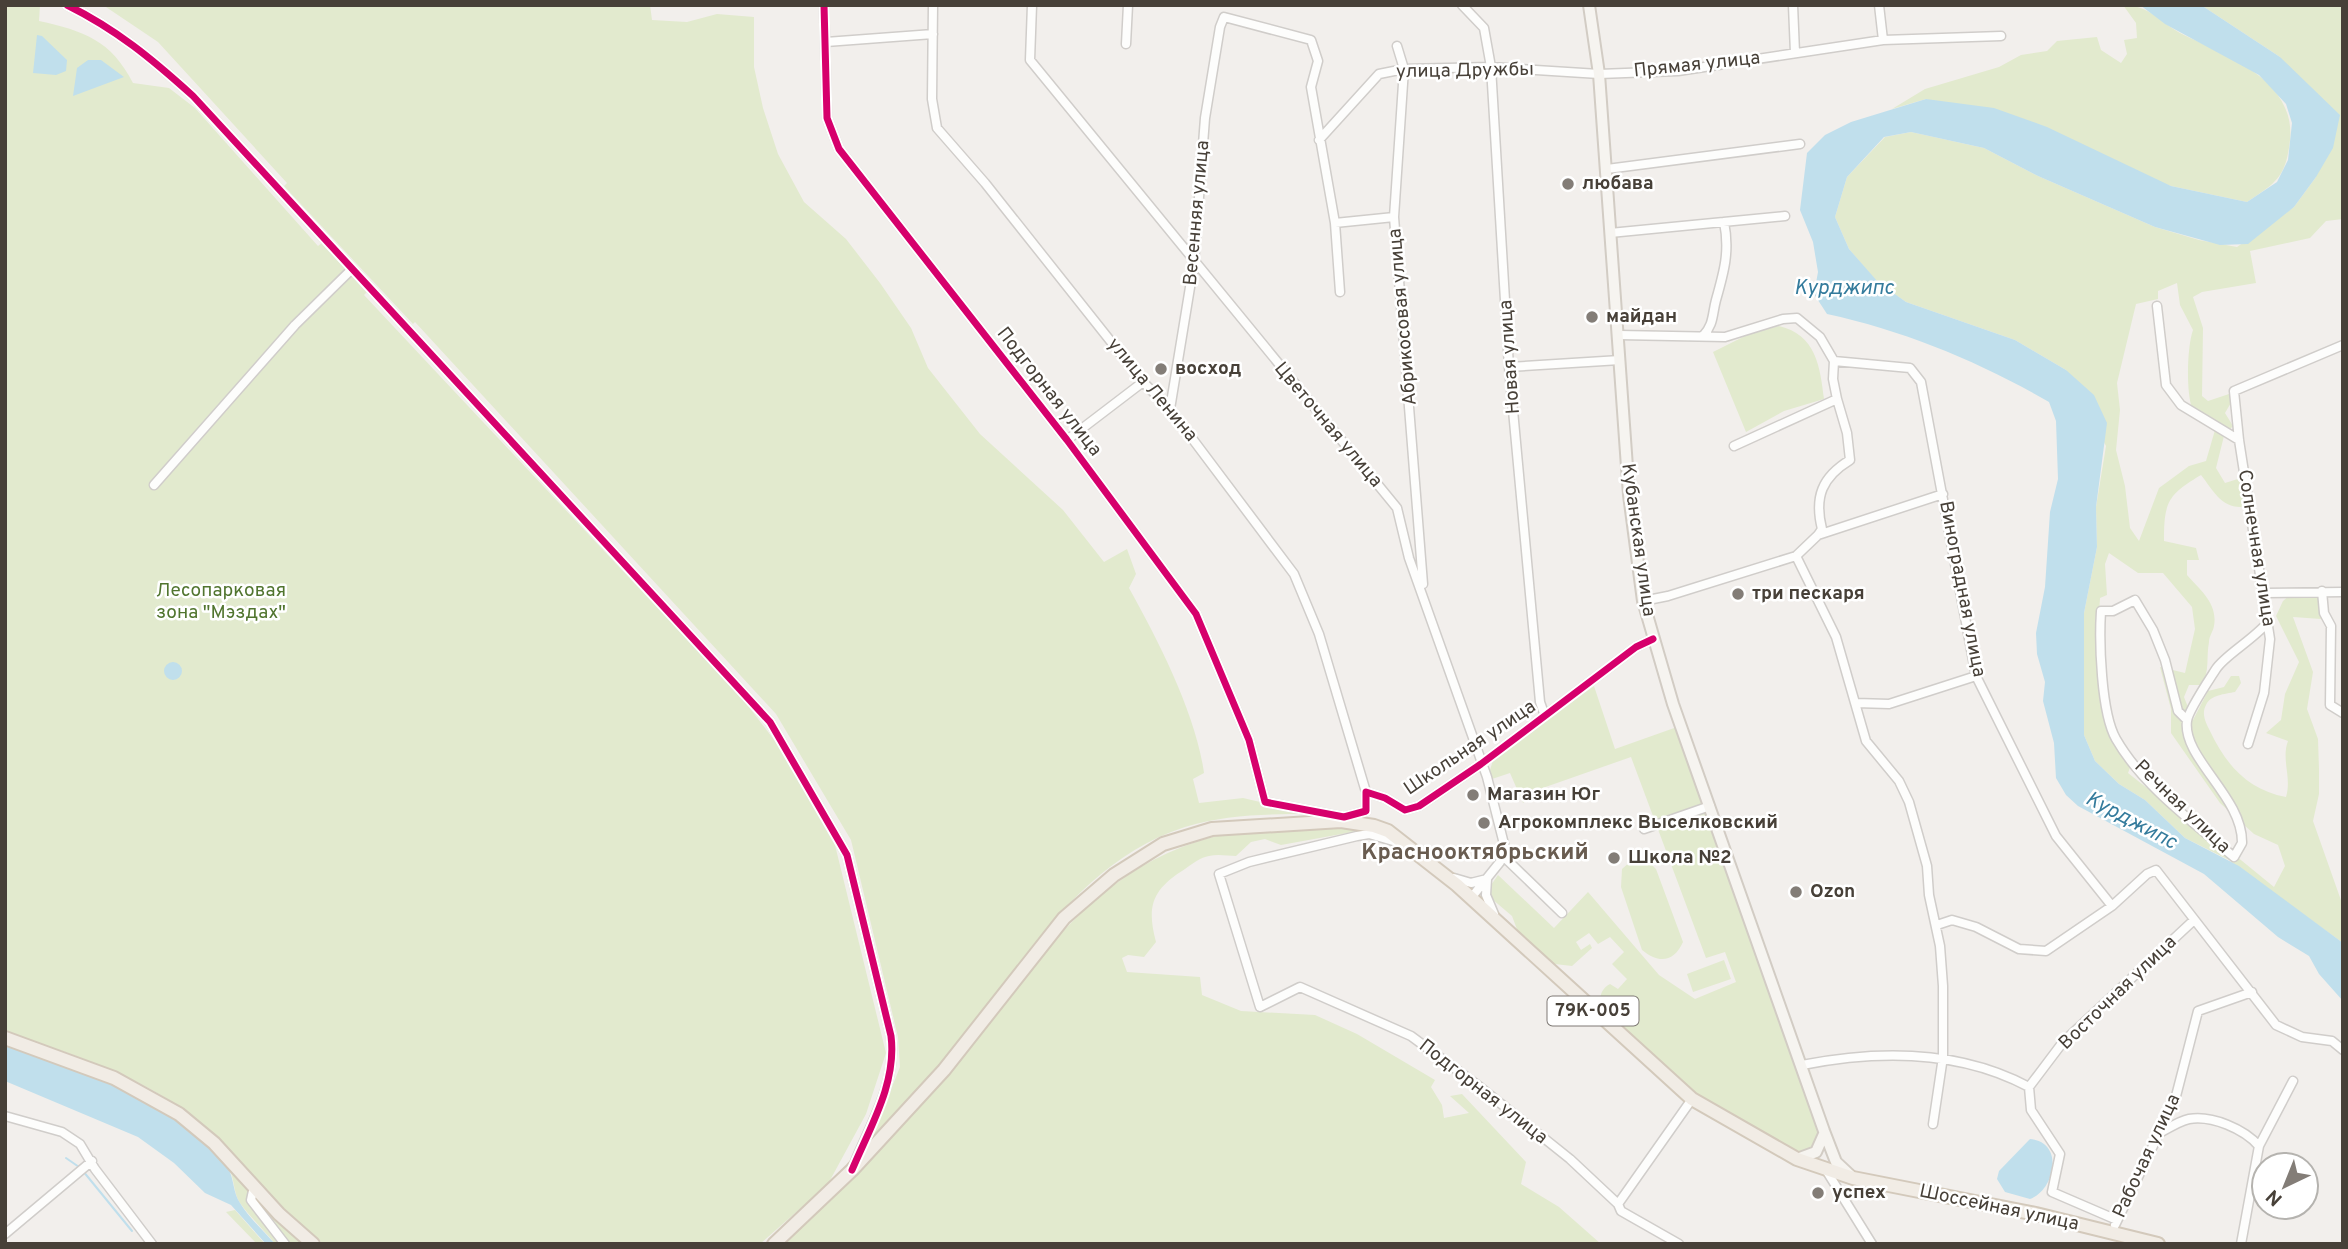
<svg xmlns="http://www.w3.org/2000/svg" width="2348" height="1249" font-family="Overpass,sans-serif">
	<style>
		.green { fill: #e2eace }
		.water { fill: #c0dfec }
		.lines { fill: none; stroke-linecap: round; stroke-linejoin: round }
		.stream { stroke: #c0dfec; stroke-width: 2 }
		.minor-casing { stroke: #d0cdca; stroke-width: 11 }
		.secondary-casing { stroke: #d2ccc4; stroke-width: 14 }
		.primary-casing { stroke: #d3c9bb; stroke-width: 16 }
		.minor { stroke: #fdfdfc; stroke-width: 8 }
		.secondary { stroke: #f6f4f0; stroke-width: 10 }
		.primary { stroke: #f1ece5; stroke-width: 12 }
		.cycleway-casing { stroke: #fff; stroke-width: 11 }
		.cycleway { stroke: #d6006c; stroke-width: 7 }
		.poi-dot { fill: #837d77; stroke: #fff; stroke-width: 2.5 }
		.labels { text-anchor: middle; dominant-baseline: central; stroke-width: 5; stroke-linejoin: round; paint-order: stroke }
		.shield { fill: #fff; stroke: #7e7974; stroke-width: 2 }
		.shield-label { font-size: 18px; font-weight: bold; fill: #474038 }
		.street-label { font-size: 19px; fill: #474038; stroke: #fff }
		.poi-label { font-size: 19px; font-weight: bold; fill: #474038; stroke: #fff; text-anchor: start }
		.park-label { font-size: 19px; fill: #51752f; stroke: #fff }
		.water-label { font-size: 21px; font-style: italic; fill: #347b9c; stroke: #fff }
		.quarter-label { font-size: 23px; font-weight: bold; fill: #695c50; stroke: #fff }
	</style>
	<rect width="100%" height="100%" fill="#f2efec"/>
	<path class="green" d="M5,5h35l-1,16c45,10 72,19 94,62l36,5 26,20 123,138 5,-4 45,49 -4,4 378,403 33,43 60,104 51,208 -20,61 -38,70 -68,60h-436c-51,-31 -79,-86 -125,-123 -55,-44 -128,-68 -194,-89z
		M103,5h547l2,15 35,2 30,-8 37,3v50l9,41 15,46 26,48 42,37 34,44 31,45 17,40 52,66 83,76 41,52 23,-13 9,25 -7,14c29,52 67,126 75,185l-11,6 6,24 44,-5 68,16c-42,0 -85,0 -126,13 -107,34 -169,144 -233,227 -24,32 -57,59 -83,90l31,-77 -2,-30 -47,-197 -75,-126 -361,-392 -2,2 -129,-138 3,-3 -129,-141z
		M2123,5c27,0 37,18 61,30 44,21 112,46 106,105 -4,37 -14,43 -43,62l-76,-16 -245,-87 -34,10 33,-20 74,-22 22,-12 26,-4 10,-10 40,-4 4,13 20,13 6,-9 -3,-14 13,-2 -1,-15z
		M2201,5h142v214l-17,2 -16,17 -60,13 6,32 -54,9 -9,5 10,31 -1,68 6,5 21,-7 3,7 -7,12 8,13 -5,5 -36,-23c-6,-17 -5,-61 1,-78l-13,-25 -3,-22 -19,8v8l-22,5 -19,79 3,27 -4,40 9,36 5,42 9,13 20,-53 30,-22 17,-5 9,-31 9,6 -8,32 9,15 16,-5 4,17 -3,12c-21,1 -29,-17 -41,-32 -34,20 -37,28 -37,66l32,7 3,12h-12v15c13,15 31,28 27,51 -1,6 -5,10 -5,16 -3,16 1,28 -7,43h-13l-5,12 9,23 15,-29 16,-4 7,-11h8l2,7 -6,9c-10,2 -25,3 -29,13 -5,9 0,18 4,26 16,34 38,59 76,66 6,-19 -5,-38 2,-56l-22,-8 15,-13 4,-26 14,-32 -23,-46 7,-15 7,-6 28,1 3,23 -28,-2 20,55 -6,37 11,30 1,30v25l-6,27 30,85v37l-112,-81 5,-6 38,31 11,-21 -7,-21 -24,-11 -34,-31 -49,-70v-24l-11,-42 25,6 10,-44 -3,-22 -29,-34h-25l-29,-20 -4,11 2,31 -7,3 -3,48 4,54 30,65 -3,8 19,15 4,-2 81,71 -3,3 -44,-22 -40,-38 -26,-16 -24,-23 -11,-26v-122l13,-66 -1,-40 10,-61 -40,-76 -51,-30 -109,-38 -29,-20 -28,-33 -14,-32 12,-40 38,-40 26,-5 73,16 54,28 117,51 44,13 38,7 57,-40 22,-30 -36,-120z
		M1779,326c37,9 41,40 45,73l-40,12 -38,21 -33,-80 34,-17z
		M1594,686l21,63 62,-22 143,405v10l-14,11 -27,-8 -84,-51 -94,-85c-2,-10 -1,-20 9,-25l8,5 9,-10 -15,-15 12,-12 -14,-15 -12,7 -9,-11 -13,9 5,8 9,-6 2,4 -20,18 -26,-3 -25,-23 -9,-24 -20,-17 -3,-11 9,-13 56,53 34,-36 71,83 36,24 41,-17 -11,-30 -19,6 -75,-201 -94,33 -14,13 -13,-30 -18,6 -2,-9 4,-13z
		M1327,826l31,5 -77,14 -16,-6 -14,3 -15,14c-8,0 -18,-2 -27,0 -8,1 -17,8 -24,13 -32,20 -39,36 -29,73l-12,15 -16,-2 -6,3 5,14 73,5 2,18 39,16 74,4 42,19 78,46 -4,7 11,18 2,13 25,-5 -19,-17 12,-2 64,68 -5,22 38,23 42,37h-819c66,-58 129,-123 183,-191 67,-84 123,-176 231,-211 40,-14 89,-15 131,-16z
		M1645,858l11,11 27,73c-9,20 -24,22 -41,8l-21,-63 1,-18 9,-8z
		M1724,960l7,19 -38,13 -6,-18z
		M5,1043c57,23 116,37 168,72 19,13 43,30 57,49 8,12 10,21 24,28l49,52h-28c-11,-14 -25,-27 -35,-41 -7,-10 -5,-25 -12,-36 -39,-64 -155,-99 -223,-121z
		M235,1210l30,34h-8l-31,-32z"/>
	<path class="water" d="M2140,5h61l79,52 60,58 -7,33 -17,29 -22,30 -46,37 -28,1 -65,-18 -117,-51 -54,-28 -73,-16 -27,5 -37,40 -12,40 14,32 29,33 28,20 109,38 51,30 28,25 13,28 -11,84 1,40 -13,66v122l11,26 24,23 26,16 40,38 54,28 104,77v58l-24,-27 -10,-18 -31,-19 -74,-63 -126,-68 -12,-11 -10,-17 -2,-35 -11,-42 2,-19 -8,-28 -1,-21 9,-46 5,-75 8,-33 -2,-58 -7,-19c-69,-40 -144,-71 -222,-88l-13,-20 4,-22 -5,-30 -13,-32 7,-57 18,-18 26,-13 75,-23 68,9 53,19 124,59 76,16 30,-20 11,-22 4,-37 -6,-19 -27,-29 -94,-51z
		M37,35l5,1 25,24 -1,11 -10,4 -23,-2z
		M88,60h13l23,17 -51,19 4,-28z
		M164 671a9 9 0 1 1 18 0a9 9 0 1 1-18 0Z
		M5,1046c68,22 184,57 223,122 6,10 5,25 12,35 9,15 24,28 35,41h-9l-35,-39 -26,-12 -31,-30 -36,-26 -133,-56z
		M2030,1139c35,3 25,51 0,60l-25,-7 -8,-13 2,-8z"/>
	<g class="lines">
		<path class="stream" d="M66,1158l13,9
			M83,1171l49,60"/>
		<defs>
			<path id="minor" d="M67,5c50,25 84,53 126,91l577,626 77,133 44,181c6,45 -19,85 -36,126
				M824,5l3,113 12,31 228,291 129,174 53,126 16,62 79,15 22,-6v-19l19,6 20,12 14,-4 62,-42 155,-117 17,-8
				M933,5l-1,94 5,29 48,55 158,199 27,27 124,165 25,60 47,158
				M1032,5l-2,55 367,448 12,50 78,219 18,71 -5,14 -29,36
				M1462,5l22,23 7,39 18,300 31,335 5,14
				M1793,5l2,48
				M1879,5l4,35
				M826,42l107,-8
				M1126,44l2,-39
				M1397,46l7,23 -10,148 29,367
				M1319,140l60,-66 25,-5 87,-2 108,7 79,-3 205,-31 118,-4
				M1607,169l193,-25
				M1335,223l59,-6
				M1610,233l175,-17
				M2157,306l9,79 15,20 58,35
				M1619,335l106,2 58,-18 14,-1 23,19 14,24 76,7 11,14 55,294 80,160 56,70
				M1703,336c11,-12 9,-21 13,-36 8,-28 14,-49 8,-78
				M1834,361l-1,18 4,20
				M1509,367l111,-7
				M1170,409l24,-146 11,-145 15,-91 4,-10 87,23 7,21 -7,26 24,136 5,69
				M1067,440l76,-58
				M1734,446l103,-47 10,34 3,27c-28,17 -36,37 -28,69l-4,6
				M154,485l141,-160 56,-55
				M1796,556l40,81 30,104 33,40 10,21 18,64 2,29 11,51 3,40v71l-10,67
				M2322,591l2,22 7,13 -1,79 13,8
				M2265,593l78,-1
				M1643,601l25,-5 128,-40 22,-21 125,-41
				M1856,703l33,1 87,-28
				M2187,720l-9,-9 -13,-51 -12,-30 -18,-30 -22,11h-12c-2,30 0,102 15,128 27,47 77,83 118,118l8,-14c1,-46 -60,-85 -55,-122 1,-10 22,-41 29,-52 8,-13 38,-30 52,-47
				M2248,744l16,-51 6,-54 -31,-199 -5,-49 109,-46
				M1644,829l66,-23
				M1400,843l-31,-9 -12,2 -108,26 -30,12 41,133 40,-20 111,49 69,51 90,72 48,45 3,7 58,33
				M1502,855l60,58
				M1454,878l17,5 16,-4 -1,16 8,19
				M1937,925l15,-5 24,7 43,22 27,2 66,-45 35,-32 9,-4 120,155 26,12 30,4 11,9
				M1802,1065c76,-15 158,-15 227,22
				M5,1116l57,16 18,12 15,25 57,75
				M2158,1134c9,-5 21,-13 31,-15 23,-4 55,10 70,27
				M1826,1170l46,74
				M254,1186l-3,14 34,44
				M1618,1204l74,-105
				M2117,1220l-65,-28 8,-38 -29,-44 -2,-23 34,-45 131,-122
				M2115,1225l60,-125 23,-89 54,-19
				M5,1234l87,-73
				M2241,1244l18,-98 34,-65"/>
			<path id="secondary" d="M1589,5l10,69 30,421 14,106 30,103 151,427 12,31 15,14
				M1797,1159l19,-7 8,-18"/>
			<path id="primary" d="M5,1038l109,40 65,36 35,29 65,71 34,30
				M774,1244l78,-74 92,-100 120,-152 50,-43 49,-31 49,-15 129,-8 33,5 14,5 69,54 235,214 105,60 56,19 183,36 122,30"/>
		</defs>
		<use href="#minor" class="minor-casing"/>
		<use href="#secondary" class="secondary-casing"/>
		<use href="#primary" class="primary-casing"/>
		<use href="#minor" class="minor"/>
		<use href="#secondary" class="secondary"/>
		<use href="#primary" class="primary"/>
		<defs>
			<path id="cycleway" d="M67,5c50,25 84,53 126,91l577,626 77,133 44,181c6,47 -21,91 -39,134
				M824,5l3,113 12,31 228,291 129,174 53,126 16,62 79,15 22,-6v-19l19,6 20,12 14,-4 62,-42 155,-117 17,-8"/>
		</defs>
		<use href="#cycleway" class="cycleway-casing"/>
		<use href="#cycleway" class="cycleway"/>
	</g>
	<g class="poi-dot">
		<circle cx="1568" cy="184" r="7"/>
		<circle cx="1592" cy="317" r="7"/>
		<circle cx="1161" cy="369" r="7"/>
		<circle cx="1738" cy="594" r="7"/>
		<circle cx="1473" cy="795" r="7"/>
		<circle cx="1484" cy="823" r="7"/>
		<circle cx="1614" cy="858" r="7"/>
		<circle cx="1796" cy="892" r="7"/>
		<circle cx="1818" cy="1193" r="7"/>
	</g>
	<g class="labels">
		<rect class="shield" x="1547.5" y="996.5" width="91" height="29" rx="5"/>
		<g class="shield-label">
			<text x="1593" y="1011">79К-005</text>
		</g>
		<g class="street-label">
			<text transform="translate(1697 65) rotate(-6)">Прямая улица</text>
			<text transform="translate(1465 71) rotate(-1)">улица Дружбы</text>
			<text transform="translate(1197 213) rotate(-85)">Весенняя улица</text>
			<text transform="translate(1403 317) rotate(-95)">Абрикосовая улица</text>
			<text transform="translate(1510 357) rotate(-94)">Новая улица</text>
			<text transform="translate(1152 390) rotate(50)">улица Ленина</text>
			<text transform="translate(1049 392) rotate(52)">Подгорная улица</text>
			<text transform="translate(1328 425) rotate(50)">Цветочная улица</text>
			<text transform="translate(1638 540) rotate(82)">Кубанская улица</text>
			<text transform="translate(2256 548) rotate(81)">Солнечная улица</text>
			<text transform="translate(1962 589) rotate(79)">Виноградная улица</text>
			<text transform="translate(1470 748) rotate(-34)">Школьная улица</text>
			<text transform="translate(2182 807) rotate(44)">Речная улица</text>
			<text transform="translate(2118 993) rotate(-44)">Восточная улица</text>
			<text transform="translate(1483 1092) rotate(38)">Подгорная улица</text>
			<text transform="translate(2147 1156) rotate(-65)">Рабочая улица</text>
			<text transform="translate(1999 1208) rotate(12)">Шоссейная улица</text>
		</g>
		<g class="poi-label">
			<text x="1582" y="184">любава</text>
			<text x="1606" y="317">майдан</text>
			<text x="1175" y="369">восход</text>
			<text x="1752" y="594">три пескаря</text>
			<text x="1487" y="795">Магазин Юг</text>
			<text x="1498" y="823">Агрокомплекс Выселковский</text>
			<text x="1628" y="858">Школа №2</text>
			<text x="1810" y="892">Ozon</text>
			<text x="1832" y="1193">успех</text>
		</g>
		<g class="park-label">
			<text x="221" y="591">Лесопарковая<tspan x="221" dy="22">зона "Мэздах"</tspan></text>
		</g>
		<g class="water-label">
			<text x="1844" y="288">Курджипс</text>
			<text transform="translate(2131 821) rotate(28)">Курджипс</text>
		</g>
		<g class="quarter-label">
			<text x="1475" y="853">Краснооктябрьский</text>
		</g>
	</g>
	<rect width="2348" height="1249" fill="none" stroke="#474038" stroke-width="14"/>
	<g transform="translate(2285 1186) rotate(223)"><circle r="33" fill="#ffffff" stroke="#b5b3af" stroke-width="2"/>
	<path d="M0-5L12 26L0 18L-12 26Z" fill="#837d77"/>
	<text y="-10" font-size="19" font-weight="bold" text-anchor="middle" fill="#474038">N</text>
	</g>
</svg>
